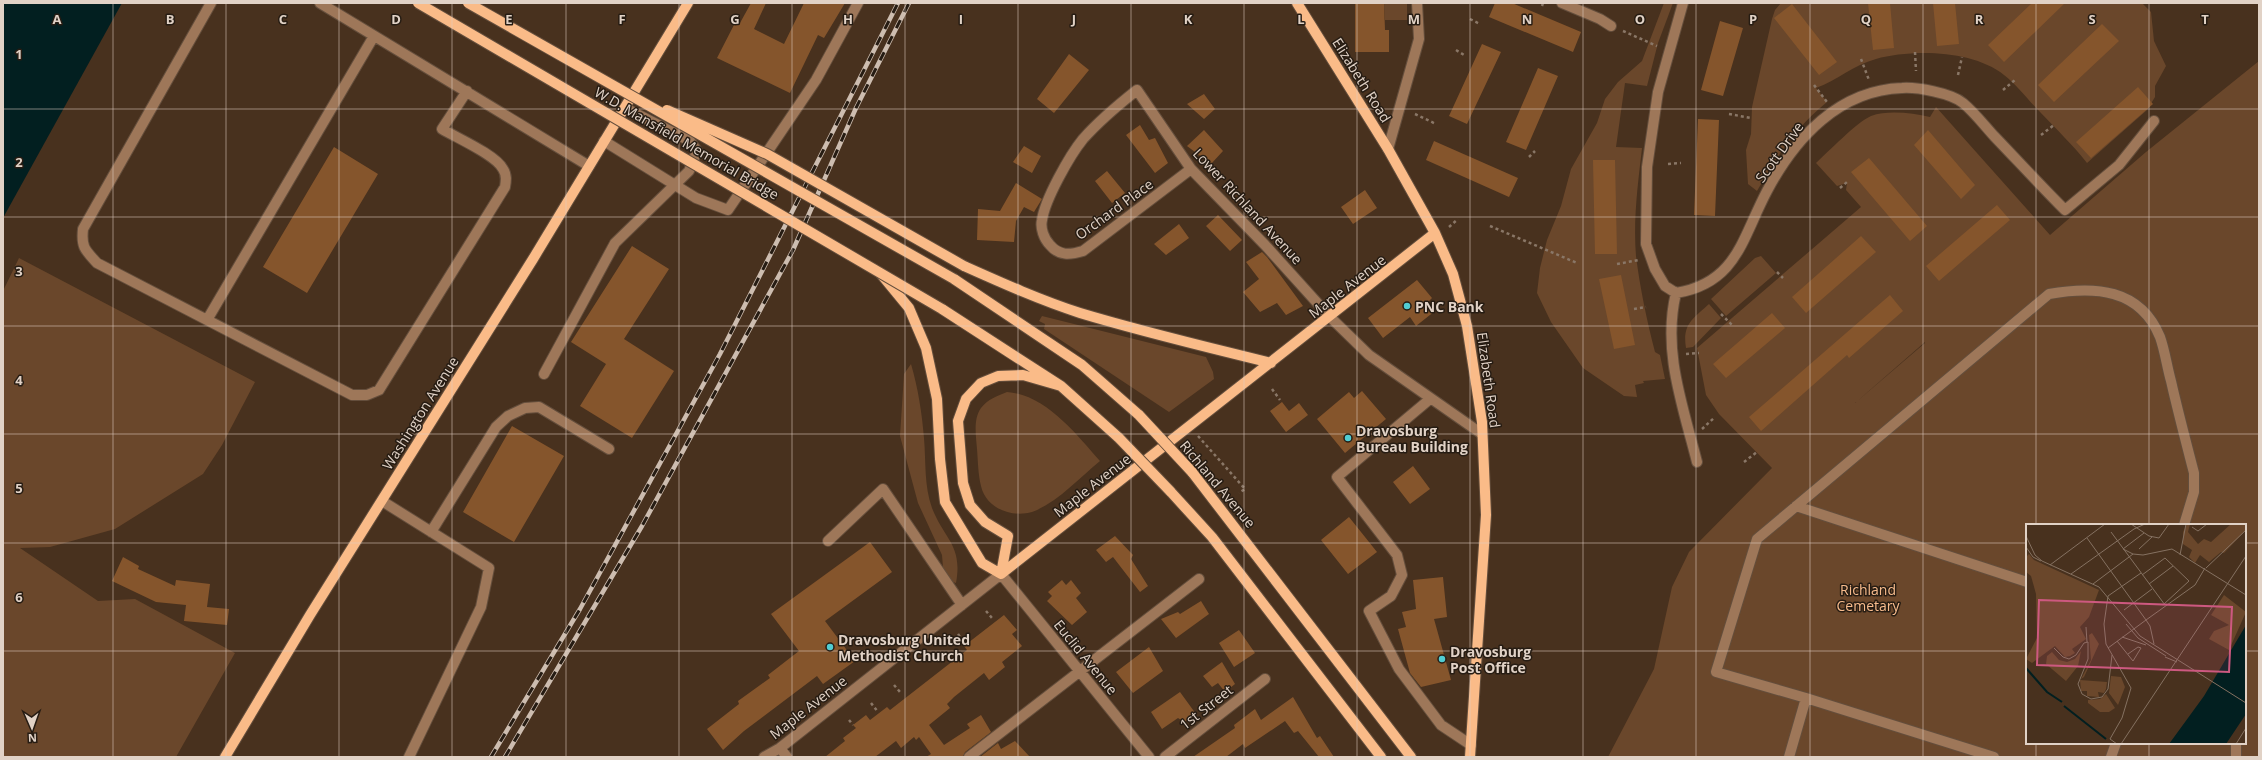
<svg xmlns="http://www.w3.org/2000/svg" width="2262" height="760" font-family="'Open Sans',sans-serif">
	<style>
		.green { fill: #6a472b; fill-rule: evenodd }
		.water { fill: #021f20 }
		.building { fill: #85552c }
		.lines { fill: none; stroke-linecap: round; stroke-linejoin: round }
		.minor-casing { stroke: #644e3c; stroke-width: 12 }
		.major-casing { stroke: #644e3c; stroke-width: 12 }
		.path { stroke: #8a7767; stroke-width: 2.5; stroke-dasharray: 3 3; stroke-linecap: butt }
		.minor { stroke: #9e7759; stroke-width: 10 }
		.major { stroke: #fabb88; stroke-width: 10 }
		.rail-casing { stroke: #cdbdb0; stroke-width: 4.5 }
		.rail { stroke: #261c13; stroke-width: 3; stroke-dasharray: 9; stroke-linecap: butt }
		.major-bridge-casing { stroke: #644e3c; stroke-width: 12; stroke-linecap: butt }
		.major-bridge { stroke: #fabb88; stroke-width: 10 }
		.grid { fill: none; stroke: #e1d2c6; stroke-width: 1; stroke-opacity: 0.55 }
		.poi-dot { fill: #51ccd2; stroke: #261c13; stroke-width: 1.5 }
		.labels { text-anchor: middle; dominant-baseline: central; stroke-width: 3; stroke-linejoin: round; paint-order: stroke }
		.street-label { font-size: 14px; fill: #e1d2c6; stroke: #261c13 }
		.poi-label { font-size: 14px; font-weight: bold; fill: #e1d2c6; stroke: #261c13; text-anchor: start }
		.park-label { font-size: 14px; fill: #f8bc8d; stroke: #261c13 }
		.inset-river { fill: none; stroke: #021f20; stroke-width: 2 }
		.inset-road { fill: none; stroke: #857161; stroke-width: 1 }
		.view { fill: #cd5980; fill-opacity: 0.15; stroke: #cd5980; stroke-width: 2 }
		.inset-edge { fill: none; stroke: #e1d2c6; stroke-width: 2 }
		.grid-label { font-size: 13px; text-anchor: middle; font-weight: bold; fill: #e1d2c6; stroke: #261c13; stroke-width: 3; stroke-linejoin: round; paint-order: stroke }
	</style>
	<rect width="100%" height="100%" fill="#48311e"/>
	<path class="green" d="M1384,3h23v17h-22z
		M1664,3h9l-15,40 -11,43 -22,-3 -9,64 26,1c-4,35 -9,72 -6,108 4,32 11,65 19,96l5,3 5,24 -22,2 1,2 -9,2 2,12 -13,-1 -41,-28 -32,-46 -14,-29 3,-25 7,-28 14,-34 10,-37 26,-46 8,-24 13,-17 24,-21z
		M1781,3h361l9,9 3,29 12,25 -11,20v11l-8,13 -60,53c-14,-18 -31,-34 -47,-51 -12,-12 -23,-27 -36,-37 -31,-25 -92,-26 -128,-16 -23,6 -38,21 -60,29l11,14c-32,26 -49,53 -70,89l-9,-7 -2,-34 5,-16 1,-27 20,-88 3,-9z
		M2259,61v696h-651l46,-88 18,-82 17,-35 83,-84 -53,-54 -13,-19 -9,-47 164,-141 -15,-17 1,-7 -10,3 -21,-23c12,-11 41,-41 55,-47 17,-6 41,-3 59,1l6,-10 114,128 96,-83zM1925,342v1l-70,60zM2027,525h218v218h-218z
		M1761,256l15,17 -50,43 -15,-17 44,-41z
		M19,258l236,124 -33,63 -19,29 -88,55 -65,18 -30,1 78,53 37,-2 100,54 -59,104h-173v-466z
		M1709,304l12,14 -28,29 -7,1c-4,-24 7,-29 23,-44z
		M1042,316l164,41 7,15 1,7 -45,33 -125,-83 1,-5 -6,-3z
		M911,364c7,24 11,49 13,74 2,23 0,48 8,70 12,31 31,37 24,75l-12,-4 -2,-24 -24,-52 -18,-67 4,-62z
		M1007,392c39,3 69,42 93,69 -21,17 -43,42 -68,51 -21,6 -46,-4 -51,-26 -3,-12 -3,-25 -4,-37 -1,-13 -4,-30 4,-41 7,-9 16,-12 26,-16z"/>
	<path class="water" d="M3,3h119l-119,215z"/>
	<path class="building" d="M751,3h15l-12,26 30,15 20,-41h41l-21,35 -6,-3 -28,58 -73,-35 19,-37 4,2z
		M1355,3h29l1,27h4v22h-34z
		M1495,3h17l69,29 -8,20 -84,-35z
		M1868,3h22l4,45 -21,2z
		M1933,3h22l4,41 -22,2z
		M2032,3h33l-61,59 -16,-17z
		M1792,4l45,58 -18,13 -45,-57z
		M1720,21l23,7 -20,68 -22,-6z
		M2102,24l17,17 -65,61 -16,-17z
		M1482,44l19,8 -34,72 -18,-8z
		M1069,54l20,16 -35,43 -17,-14z
		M1538,68l20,8 -32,74 -20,-8z
		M2138,87l15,17 -62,54 -15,-16z
		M1204,94l11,15 -11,10 -17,-15z
		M1698,119l21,1 -4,96 -21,-1z
		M1140,125l9,15 6,-2 13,25 -13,10 -29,-38z
		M1204,130l19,21 -12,13 -24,-18z
		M1928,130l47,55 -14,14 -47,-54z
		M1434,141l84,37 -9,19 -83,-37z
		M1024,146l17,10 -9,17 -19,-11z
		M334,147l44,27 -71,119 -44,-26z
		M1869,158l58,68 -17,15 -59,-69z
		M1593,160h22l2,94h-22z
		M1107,171l18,22 -13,10 -17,-22z
		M1016,183l26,16 -8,13 -10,-5 -8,14 -2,21 -37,-2 1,-31 22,2z
		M1365,190l12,18 -24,16 -12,-17z
		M1997,205l13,15 -71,61 -13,-15z
		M1218,215l24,25 -12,11 -24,-25z
		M1179,224l10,14 -23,17 -12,-11z
		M1861,236l15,16 -70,61 -14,-16z
		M632,246l37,23 -45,70 50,32 -42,67 -52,-32 26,-42 -35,-22z
		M1262,252l5,5 36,49 -17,9 -9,-12 -17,9 -17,-20 16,-13 -13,-17z
		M1621,275l14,70 -21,4 -15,-70z
		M1417,280l15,18 -4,4 7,9 -19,15 -6,-9 -27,21 -15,-20z
		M1890,295l13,16 -54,47 -2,-3 -86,76 -12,-14z
		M1772,313l13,15 -59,50 -13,-14z
		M1362,391l24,28 -41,34 -28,-34 32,-27 5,6z
		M1282,402l7,9 10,-8 9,12 -22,17 -16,-21z
		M512,426l52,30 -50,86 -51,-30z
		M1413,466l17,23 -20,15 -17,-22z
		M1349,517l28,35 -29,22 -27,-34z
		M1115,536l18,19 -2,4 17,27 -8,6 -27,-35 -7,5 -10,-12z
		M870,542l22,30 -67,49 30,40 -32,23 -6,-8 -73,55 -21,19 -16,-21 32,-25 -1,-3 32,-23 -2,-3 31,-24 -28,-37z
		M123,557l16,9 -1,3 37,17 1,-6 34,4 -3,23 22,2 -2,16 -43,-4 2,-16 -30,-3 -44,-21z
		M1443,577l4,40 -13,2 17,61 -30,7 -11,-14 -12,-44 8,-2 -4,-15 14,-3 -3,-29z
		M1062,580l4,5 5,-5 10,13 -5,5 11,14 -15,13 -25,-24 5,-5 -4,-4z
		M1201,601l8,13 -33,24 -15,-19 17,-7 2,2z
		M1004,615l13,15 -5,4 10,12 -20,16 3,5 -16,13 -5,-7 -30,24 -7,7 3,4 -21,17 15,20 26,-17 -3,-4 14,-9 10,17 -26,20 -2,5h-37l5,-3 -12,-17 -3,3 -2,-3 -13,11 -5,-7 -21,16h-50l20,-16 -2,-3 13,-10 -3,-3 13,-10 4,5 17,-13 3,3 77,-60 -3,-4z
		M1239,630l16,23 -21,14 -15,-24z
		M1149,647l14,24 -30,22 -17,-21z
		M1222,662l13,22 -10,8 -7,-9 -6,4 -9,-11z
		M1180,692l16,22 -12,8 -6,-4 -16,11 -11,-17z
		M1293,697l24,41 3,-2 14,21h-15l-21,-26 -4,2 -9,-12 -40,27 -2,-4 -17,13h-33l42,-29 -1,-3 21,-16 6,11z
		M1015,741l15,16h-50l18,-14 3,6z"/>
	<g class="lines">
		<defs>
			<path id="minor" d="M211,3l-128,226c-2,18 2,21 14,34l255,132h15l12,-5 126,-203c1,-6 2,-12 -2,-18 -7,-14 -46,-31 -61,-40l25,-38
				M320,3l269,163
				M1562,3l38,16 11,7
				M1683,3l-25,89 -11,75 -1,77 9,25 10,17 11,7c61,-10 66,-55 91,-102 28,-53 72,-101 135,-103 15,-1 49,5 61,15 11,9 21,22 31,33 24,25 47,50 71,74l54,-45 35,-44
				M604,141l92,57 32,12 88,-130 42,-77
				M1388,149l31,-110 -2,-36
				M1191,169l-108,82c-13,4 -24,5 -33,-6 -6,-6 -10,-17 -8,-25 3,-21 28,-65 41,-81 16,-18 35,-34 54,-49l54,79 74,76 65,72 39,38 113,79
				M1676,293c-14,58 7,113 21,169
				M207,320l167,-284
				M544,374l71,-131 74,-72 8,-20 -7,-10 -65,-33
				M1430,399l-93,78 60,78 5,20 -11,21 -22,15 30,58 42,56 30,20
				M382,501l107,67 -8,39 -72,150
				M1796,506l231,76
				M431,532l65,-105 12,-11 17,-8 14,-1 70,42
				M828,541l55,-52 79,116
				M1806,698l188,59
				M780,748l7,9
				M764,757l16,-9 221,-174 148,183
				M969,757l230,-178
				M1165,757l100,-78
				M1789,757l17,-59 -90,-26 41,-133 292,-245c45,-8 91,-6 111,43 5,14 7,30 11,44 7,31 15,61 23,92v19l-10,33
				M2111,757l5,-14
				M2236,757v-14"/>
			<path id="major" d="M1297,3l91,146 47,84 18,41 14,52 15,96 4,93 -16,242
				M964,266c38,17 76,34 116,47 63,19 127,34 191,50
				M881,274l28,34 17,40 11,51 3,60 5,43 37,61 19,11
				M954,279l128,86 57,50
				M942,309l119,77 58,52
				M1192,472l219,285
				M1170,491l42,46 169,220
				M1001,574l434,-341
				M1001,574l7,-38 -23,-14 -15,-17 -7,-22 -5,-62 8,-22 15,-16 17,-7 25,-1 38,11
				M225,757l85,-142 223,-356 155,-256"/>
		</defs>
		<use href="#minor" class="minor-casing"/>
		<use href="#major" class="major-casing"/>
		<path class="path" d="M1542,6l1,-3
			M1470,19l10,5
			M1623,31l34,15
			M1456,50l8,5
			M1915,52l1,19
			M1861,59l8,21
			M1958,75l4,-18
			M1814,85l13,17
			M2003,90l12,-10
			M1415,114l21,10
			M1729,114l22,4
			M2041,135l13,-10
			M1529,157l6,-6
			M1668,164l13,-1
			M1840,188l7,-6
			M1490,226l87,37
			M1449,227l9,-8
			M1617,264l22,-4
			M1777,272l6,6
			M1634,309l12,-2
			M1721,314l11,11
			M1686,354l13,-1
			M1272,389l8,11
			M1702,429l13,-12
			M1198,436l47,53 -6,4
			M1744,462l13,-10
			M986,611l6,7
			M958,634l5,7
			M894,685l6,7
			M871,703l7,9
			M849,720l4,5"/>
		<use href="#minor" class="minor"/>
		<use href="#major" class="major"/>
		<defs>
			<path id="rail" d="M491,757l89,-148 140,-255 178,-351
				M505,757l137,-231 151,-276 63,-142 53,-105"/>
		</defs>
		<use href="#rail" class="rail-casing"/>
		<use href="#rail" class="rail"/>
		<defs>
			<path id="major-bridge" d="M418,3l524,306
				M468,3l486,276
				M667,110l100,44 197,112
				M1139,415l53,57
				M1119,438l51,53"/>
		</defs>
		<use href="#major-bridge" class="major-bridge-casing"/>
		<use href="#major-bridge" class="major-bridge"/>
	</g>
	<path class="grid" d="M113,3v754M226,3v754M339,3v754M452,3v754M566,3v754M679,3v754M792,3v754M905,3v754M1018,3v754M1131,3v754M1244,3v754M1357,3v754M1470,3v754M1583,3v754M1696,3v754M1810,3v754M1923,3v754M2036,3v522M2149,3v522M3,109h2256M3,217h2256M3,326h2256M3,434h2256M3,543h2024M2245,543h14M3,651h2024M2245,651h14M2036,743v14M2149,743v14"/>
	<g class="poi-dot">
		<circle cx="1407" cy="306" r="4"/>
		<circle cx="1348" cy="438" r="4"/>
		<circle cx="830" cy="647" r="4"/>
		<circle cx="1442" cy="659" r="4"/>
	</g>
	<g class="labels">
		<g class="street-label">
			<text transform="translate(1362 80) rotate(58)">Elizabeth Road</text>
			<text transform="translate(687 143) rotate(30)">W.D. Mansfield Memorial Bridge</text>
			<text transform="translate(1779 152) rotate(-54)">Scott Drive</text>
			<text transform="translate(1248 206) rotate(47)">Lower Richland Avenue</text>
			<text transform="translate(1114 209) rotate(-36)">Orchard Place</text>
			<text transform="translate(1347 286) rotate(-38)">Maple Avenue</text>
			<text transform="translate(1489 380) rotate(82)">Elizabeth Road</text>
			<text transform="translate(420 413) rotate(-58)">Washington Avenue</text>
			<text transform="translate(1218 484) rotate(50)">Richland Avenue</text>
			<text transform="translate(1092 485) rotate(-38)">Maple Avenue</text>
			<text transform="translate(1086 657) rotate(51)">Euclid Avenue</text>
			<text transform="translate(808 707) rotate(-38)">Maple Avenue</text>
			<text transform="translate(1206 707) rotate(-38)">1st Street</text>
		</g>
		<g class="poi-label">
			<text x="1415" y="306">PNC Bank</text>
			<text x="1356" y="430">Dravosburg<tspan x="1356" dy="16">Bureau Building</tspan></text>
			<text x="838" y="639">Dravosburg United<tspan x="838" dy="16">Methodist Church</tspan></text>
			<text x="1450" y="651">Dravosburg<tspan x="1450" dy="16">Post Office</tspan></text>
		</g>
		<g class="park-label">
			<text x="1868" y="589">Richland<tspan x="1868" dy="16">Cemetary</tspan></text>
		</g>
	</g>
	<g transform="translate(2026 524)">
		<rect width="220" height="220" fill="#48311e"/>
		<path d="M161,0h3l-2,8 10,12 6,-5 7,3 20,-18h15v6l-22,23 -3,-1 -12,10 -9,-7 -5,8 -6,-6 3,-7 -9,-6v-12zM3,30l5,6 65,30 -10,27 -9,10 6,12 -14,10 3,4 -5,3 -5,1 -10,-11 -23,17 -6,-4 11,-21 -1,-44 -5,-18 -5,-4v-15zM198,71l22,17 -17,38 -20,-11 5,-8 15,-6 -18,-10zM66,109l7,11 -15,33 -3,2 10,-19 -2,-25zM55,127l-3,15 -12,15 -20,-17 1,-8 5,-4 7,8 8,2 8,-3zM85,152l10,1 4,10 -7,18 -9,-12zM54,156l27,2 -1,7 -2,4 -6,-1 1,5 -12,-1v-5h-6zM80,170l9,14 -6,4h-9l-12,-9v-3l12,-1z" fill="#6a472b"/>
		<path d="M220,101v89l-20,30h-57l35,-48z" fill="#021f20"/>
		<path class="inset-river" d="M0,144l21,24 15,10M38,182l42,33"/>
		<path class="inset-road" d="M105,0l18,12 10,2 10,-14M166,3l6,4 9,-7M85,8l54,73M0,12l9,19 7,6 57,26 41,49 106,67M61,14l59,82 49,-35 10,-17M0,23l7,10 8,4M97,25l10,5 10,1 29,-6 74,46M97,25l21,-16M113,25l13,-12M154,31l6,-31M24,41l55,-41M180,44l40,-38M45,50l63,-45 11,-5M116,51l23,-17 24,23 -25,23M67,60l40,-30M123,60l24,-18M82,72l33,-23M82,72l-4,28 2,20 25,44 -9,30 -12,21 7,5M98,86l28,-21M120,96l4,6 4,18M100,100l12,14 28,18M60,103l1,15M96,113l24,8M91,117l16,20 8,-13 -3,-1 -10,7M28,124l9,9 6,2 7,-4 8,-12 4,-1v17l-10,25 4,10 9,5 11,-2 6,-8 4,-34M82,124l38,-28M139,133l12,5M95,220l125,-188M210,220l10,-16"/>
		<path class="view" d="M13,76l193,7 -3,65 -192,-7z"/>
		<rect width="220" height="220" class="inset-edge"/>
	</g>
	<g class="grid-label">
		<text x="57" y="24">A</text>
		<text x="170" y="24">B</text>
		<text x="283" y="24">C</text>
		<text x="396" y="24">D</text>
		<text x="509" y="24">E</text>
		<text x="622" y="24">F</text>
		<text x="735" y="24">G</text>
		<text x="848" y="24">H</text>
		<text x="961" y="24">I</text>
		<text x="1074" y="24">J</text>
		<text x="1188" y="24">K</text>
		<text x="1301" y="24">L</text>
		<text x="1414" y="24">M</text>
		<text x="1527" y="24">N</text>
		<text x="1640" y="24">O</text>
		<text x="1753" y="24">P</text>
		<text x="1866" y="24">Q</text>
		<text x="1979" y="24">R</text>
		<text x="2092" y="24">S</text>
		<text x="2205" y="24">T</text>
		<text x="19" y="59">1</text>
		<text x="19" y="167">2</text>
		<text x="19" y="276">3</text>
		<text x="19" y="385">4</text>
		<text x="19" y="493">5</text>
		<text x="19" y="602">6</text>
	</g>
	<rect width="2262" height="760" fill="none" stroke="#e1d2c6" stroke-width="8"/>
	<g transform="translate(32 728) rotate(178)" stroke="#261c13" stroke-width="3" paint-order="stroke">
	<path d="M0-3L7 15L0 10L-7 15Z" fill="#e1d2c6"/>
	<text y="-6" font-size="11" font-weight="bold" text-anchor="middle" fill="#e1d2c6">N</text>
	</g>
</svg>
